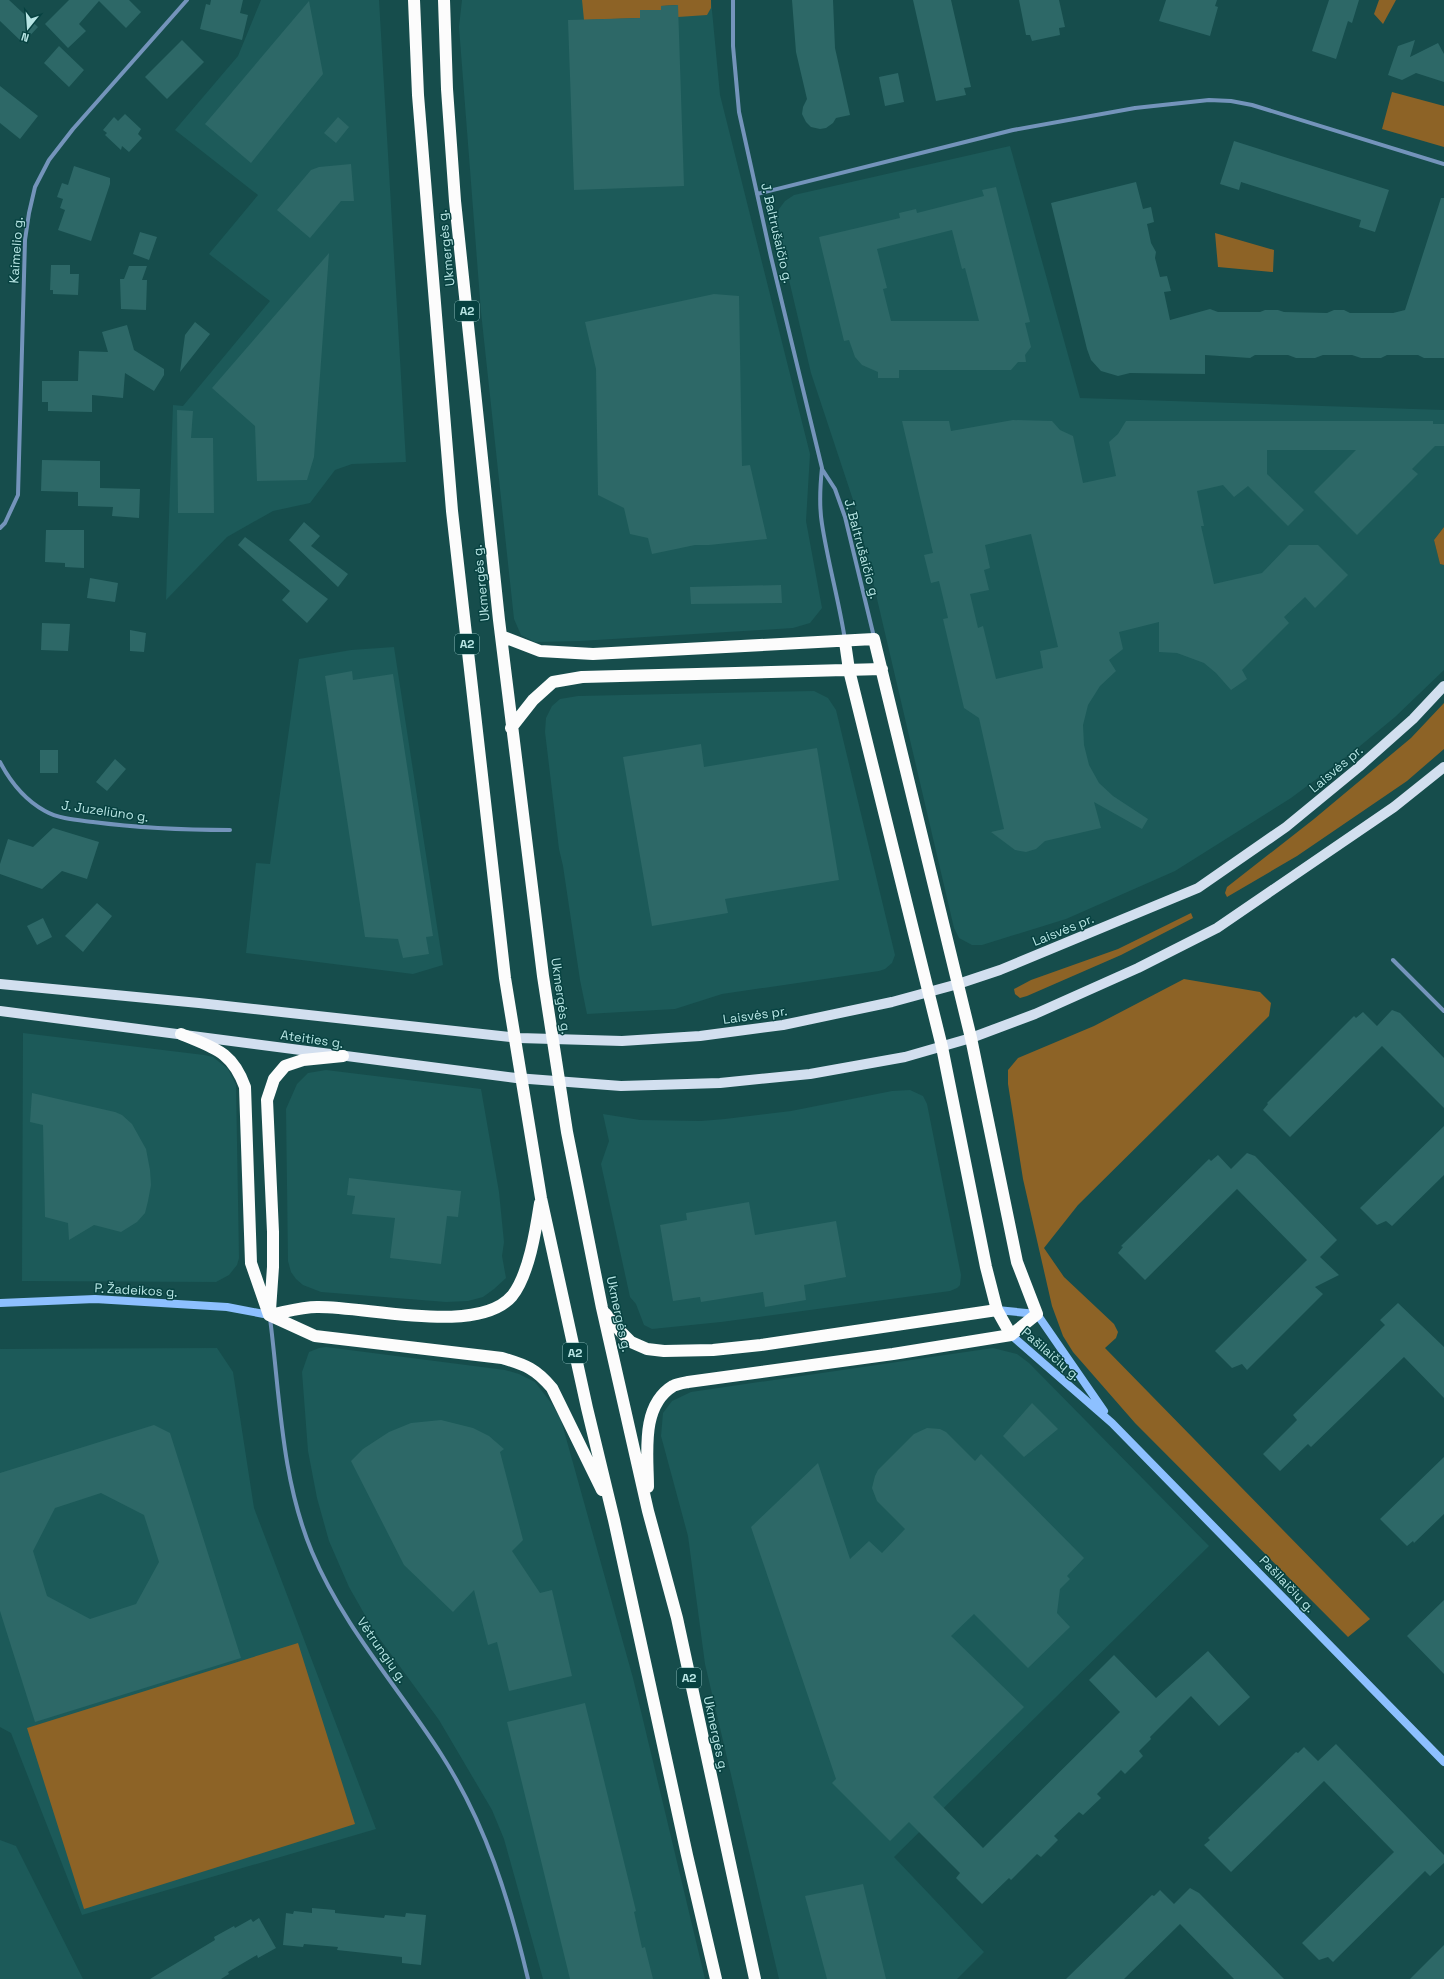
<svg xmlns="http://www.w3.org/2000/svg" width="1444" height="1979" font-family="'Space Grotesk',sans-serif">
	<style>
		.built { fill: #1c5a59 }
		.green { fill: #8d6326 }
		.building { fill: #2d6867; fill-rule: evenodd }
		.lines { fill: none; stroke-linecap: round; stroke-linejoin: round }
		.street { stroke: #7494bb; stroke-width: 4 }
		.secondary { stroke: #8dc0ff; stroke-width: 8 }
		.primary { stroke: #d2dfef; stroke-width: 10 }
		.highway { stroke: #fcfcfc; stroke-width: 12 }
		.labels { text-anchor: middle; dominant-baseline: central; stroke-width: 3; stroke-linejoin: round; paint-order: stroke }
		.shield { fill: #074241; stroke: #83b4b3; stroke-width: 1 }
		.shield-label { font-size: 12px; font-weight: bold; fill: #b8e5e4 }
		.street-label { font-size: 13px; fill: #b8e5e4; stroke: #074241 }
	</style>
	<rect width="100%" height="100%" fill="#164d4c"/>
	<path class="built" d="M261,0h118l27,462 -54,2 -17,6 -25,33 -37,8 -46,26 -61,63 7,-195 10,1 87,-105 -61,-47 49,-59 -83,-65 63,-74z
		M462,0h249l9,95 90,359 -4,67 16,87 -12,15 -17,5 -213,13 -45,1 -14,-7 -7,-16 -33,-307 -22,-285z
		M1010,146l70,252 364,12v117l-10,13 6,24 4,1v105l-49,47 -41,34 -63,47 -116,73 -109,48 -84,26h-10l-13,-7 -5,-10 -98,-419 -45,-136 -34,-144v-13l2,-7 6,-8 9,-6z
		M394,647l49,318 -30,9 -167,-21 10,-90 14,1 29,-205 52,-9z
		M814,691l14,7 8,12 59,245 -3,8 -7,6 -6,2 -157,23 -47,15 -88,5 -7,-34 -17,-114 -4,-17 -14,-117 1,-14 6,-12 8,-7 18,-3z
		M23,1033l181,22 9,2 15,12 8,16 3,173 -2,7 -8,10 -13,7 -194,-1z
		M326,1070l155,19 18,103 5,50 -2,14 4,22 -12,11 -11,8 -15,4 -22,1 -125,-10 -18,-7 -7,-6 -5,-7 -3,-11 -2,-152 11,-25 11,-11z
		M910,1090l13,6 4,8 34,171 -1,10 -3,3 -7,3 -229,31 -69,7 -8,-4 -8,-21 -6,-7 -29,-133 8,-23 -6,-27 37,6 61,1 24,-2 66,-8 101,-20z
		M326,1347l179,23 14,4 16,8 17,22 9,16 72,258 72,301h-162l-39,-140 -12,-29 -53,-90 -65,-89 -25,-44 -20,-46 -12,-43 -9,-47 -6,-79 7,-20 10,-4z
		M217,1348l16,24 21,136 122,321 -294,86 -71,-182 -11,-6v-378z
		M993,1348l24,6 12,9 180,183 -315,311 90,95 -27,27h-178l-74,-315 -17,-128 -27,-100 2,-23 9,-12 19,-9z
		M0,1840l16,6 67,133h-83z"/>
	<path class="green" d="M582,0h129v8l-4,7 -29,2 -1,-12 -16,1v4h-21v8l-56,2z
		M1379,0h17l-13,24 -9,-10z
		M1392,92l52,14v41l-62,-18z
		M1215,233l59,17 -1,22 -55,-5z
		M1444,527v38l-4,-1 -6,-24z
		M1444,703v46l-37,32 -110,75 -70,41 -2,-4 2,-6 87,-68 97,-81z
		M1191,913l2,5 -72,37 -94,41 -7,2 -5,-4 -1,-5 17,-9 87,-31z
		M1184,979l76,13 11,11 -2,13 -191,189 -34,43 20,29 50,47 4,8 -2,6 -11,10 265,271 -22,18 -213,-214 -62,-71 -10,-16 -11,-30 -29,-127 -15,-95v-14l10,-12 76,-32z
		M298,1643l57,181 -271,85 -57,-181z"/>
	<path class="building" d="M0,0h9l29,27 -15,16 -23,-22z
		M69,0h60l12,12 -15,16 -27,-27 -20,23 7,7 -18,17 -23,-24z
		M211,0h32l-3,13 8,2 -6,25 -42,-11 6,-25 4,1z
		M792,0h41l2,48 15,67 -14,3 -3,5 -7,5 -6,1 -9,-2 -5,-5 -4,-8 1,-7 4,-8 -11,-47z
		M913,0h38l20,87 -7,1 2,7 -30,6z
		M1019,0h40l6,27 -6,1 1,7 -28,6 -2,-6h-4z
		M1166,0h51l-2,6 3,1 -8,29 -51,-15z
		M1329,0h30l-7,23 -4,-2 -12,38 -24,-8z
		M309,1l14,73 -72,89 -46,-39z
		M678,5l6,181 -110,4 -6,-170 72,-2v-8h21v-4z
		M182,40l22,22 -37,37 -22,-22z
		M1415,40l-5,17 28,-14 6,11v28l-28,-9 -14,7 -14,-5 10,-29z
		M59,46l25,24 -15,17 -25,-24z
		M898,73l6,29 -19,4 -6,-29z
		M0,86l38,30 -18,23 -20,-16z
		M125,114l16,15 -3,5 4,4 -13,14 -7,-6 -1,4 -16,-15 2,-2 -4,-3 11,-13 4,4z
		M338,117l11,10 -13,16 -12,-10z
		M1234,141l155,49 -14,42 -16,-5 2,-7 -120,-38 -2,8 -19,-6z
		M351,164l3,37h-13l-31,37 -33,-28 34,-40 8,-3z
		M74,166l36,12v6l-19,57 -33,-11 7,-20 -5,-2 3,-9 -6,-2 5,-14 6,2z
		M1136,182l7,27 8,-2 3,15 -7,2 4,19 5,9 -1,6 5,19 7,-1 4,15 -7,1 6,28 40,-11 8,3h42l5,-2h13l6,2 43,1 7,-3h10l6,3h43l12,-3 36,-112h3v160h-20l-6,-3h-31l-6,3h-20l-9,-3h-29l-8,3h-19l-8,-3h-33l-5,3 -45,-3v19l-75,-1 -12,3 -17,-5 -10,-11 -4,-11 -36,-146z
		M996,187l34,135 -5,1 6,24 -6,8 1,7h-8l-7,8h-112v8h-21v-6l-16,-7 -7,-8 -6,-17 -5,1 -25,-104 81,-19 -1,-5 17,-4 1,4 67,-17 -2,-6zM952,230l10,39 3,-1 14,53h-88l-8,-32 4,-1 -10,-39z
		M140,232l17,5 -8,23 -16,-6z
		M329,253l-15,204 -7,23 -50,1 -2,-55 -43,-38z
		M51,265h19v9h9l-1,21 -25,-1v-4h-3z
		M129,266h18l-5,14h5l-1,30 -25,-1 -1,-30h4z
		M714,294l25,2 3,170 8,-1 17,74 -58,6h-14l-43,9 -4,-16 -18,-4 -6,-26 -26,-13 -2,-126 -11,-47z
		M195,322l15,12 -30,38 5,-37z
		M127,325l7,25 30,19v6l-10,16 -29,-18 -2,25 -31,-3v17l-44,-1v-9h-6v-21h36l1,-30 29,1 -6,-20z
		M177,410l16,1 -2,27h22l1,75h-36z
		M1013,420l39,1 8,9 13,6 10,47 33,-7 -7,-34 9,-8 8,-13h307v3h11v22h-9l-23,23 6,5 -61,61 -43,-43 42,-42h-89v24l37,36 -16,16 -40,-40 -14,11 -11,-12 -26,6 7,35h-3l13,58 48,-11 27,-28h29l30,30 -33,33 -10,-11 -21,20 5,6 -47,47 5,9 -16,11 -15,-17 -12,-10 -27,-10 -18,-1v-30l-40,10 4,17 -14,11 7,11 -16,15 -12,19 -5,20 1,20 5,20 10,18 14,13 35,23 -6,10 -48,-27 7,26 -56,13 -9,8 -10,3 -11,-2 -24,-18 13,-3 -25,-111 -15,-10 -21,-89 5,-1 -9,-37 -8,2 -7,-28 9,-2 -31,-132h47l2,10zM1031,534l27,113 -18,4 3,17 -47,11 -13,-53 -5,2 -8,-34 19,-4 -5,-20 6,-2 -5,-23z
		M42,460l58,1v27l40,1 -1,29 -27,-2 1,-9 -35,-1v-14l-37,-1z
		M304,522l16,14 -9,10 37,28 -10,13 -49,-47z
		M46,530h38v38l-19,-1v-4l-20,-1z
		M245,537l83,62 -21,24 -25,-23 8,-9 -52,-46z
		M90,578l28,5 -3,19 -28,-4z
		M781,585l1,18 -91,1 -1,-17z
		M42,623l28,1 -2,27 -27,-1z
		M130,630l16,3 -2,19 -14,-1z
		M352,671l1,9 40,-6 40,262 -7,1 3,17 -26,4 -5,-19 -33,-2 -40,-261z
		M701,744l3,23 113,-19 22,132 -114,19 3,14 -76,13 -29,-169z
		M40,750h18v23h-18z
		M115,759l11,10 -19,22 -11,-9z
		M53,828l46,14 -12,37 -25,-8 -20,18 -42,-15v-10l8,-25 25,8z
		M97,903l15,13 -29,36 -18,-16z
		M43,918l9,19 -15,8 -10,-19z
		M1392,1010l8,3 44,45v50l-62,-62 -92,91 -27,-27 5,-6 -1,-1 87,-87 2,2 7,-6 14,14z
		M32,1093l83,19 7,3 10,9 14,25 4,21 1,15 -3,16 -3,12 -8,9 -16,10 -27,-7 -25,15 -1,-17 -23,-6 -2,-92 -13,-3z
		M1444,1126v49l-52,51 -6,-5 -9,4 -17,-17z
		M1247,1153l8,3 82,84 -17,17 19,18 -24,12 8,7 -76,76 -5,-6 -10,4 -17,-17 92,-91 -70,-71 -92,91 -27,-27 5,-6 -2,-1 88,-87 2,2 7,-6 13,14z
		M349,1178l112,13 -3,26 -11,-1 -6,48 -51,-6 5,-40 -43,-4 3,-18 -8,-1z
		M749,1202l6,33 81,-14 10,56 -42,8 2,15 -41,7 -2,-15 -62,10 -1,-5 -27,4 -13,-76 27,-5 -1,-7z
		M1398,1303l46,44v51l-40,-41 -93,90 -3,-3 -28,27 -17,-17 34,-34 -4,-5 92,-90 -5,-5z
		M1032,1403l26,26 -34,28 -21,-21z
		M441,1420l32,8 16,8 15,13 -4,3 23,88 -11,11 28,42 12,-3 20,86 -63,15 -12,-49 -9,3 -14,-55 -21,22 -49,-47 -53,-104 12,-12 26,-17 22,-9z
		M154,1425l16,8 71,225 -206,64 -35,-111v-138zM101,1493l43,22 15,47 -23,42 -46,15 -43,-23 -14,-45 22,-43z
		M927,1428l13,1 6,3 29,29 6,-7 103,104 -17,18 3,3 -10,10 -3,24 13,14 -42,41 -54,-54 -23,22 73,71 -91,90 50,51 137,-136 -31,-32 25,-25 42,43 52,-47 42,46 -31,29 -28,-30 -41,41 1,2 -12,12 4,5 -18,18 -4,-4 -24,24 4,4 -18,17 -4,-3 -25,24 4,4 -17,17 -4,-3 -26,26 -2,-2 -27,26 -26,-26 4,-5 -51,-51 -19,19 -58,-58 4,-4 -85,-252 67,-64 32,96 19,-18 13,12 23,-24 -28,-28 -5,-13 3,-12 3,-6 36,-36z
		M1444,1457v57l-30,29 -1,-2 -6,5 -27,-27z
		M1444,1600v74l-37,-38z
		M585,1703l51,208 -2,1 8,36 3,-1 8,32h-83l-63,-257z
		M1336,1744l108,111v8l-14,13 -5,-5 -92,91 -5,-5 -9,3 -17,-17 92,-91 -70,-71 -93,91 -27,-27 6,-5 -2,-2 88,-86 2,1 6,-6 14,14z
		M863,1884l23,95h-59l-22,-83z
		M1190,1888l9,5 85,86h-50l-54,-55 -56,55h-58l86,-84 2,1 6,-6 14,14z
		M312,1908l23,2v3l49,5 1,-3 20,2 1,-4 20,2 -5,50 -19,-2v-6l-65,-7 1,-3 -34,-3 -1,3 -20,-2 3,-32 7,1 1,-3 18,2z
		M259,1918l17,30 -18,10 -1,-3 -29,17 1,2 -8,5h-71l65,-39 -1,-3 20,-11 1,2 16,-9 2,3z
		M1444,1945v34h-34z"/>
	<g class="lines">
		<path class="street" d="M733,0v46l6,66 32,145 51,211c-2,19 -3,38 0,56 6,39 17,77 23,116
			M757,194l256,-64 122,-22 74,-8 22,1 21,4 192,59
			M822,469l13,20 10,28 29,120
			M0,528l5,-5 13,-28 7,-255 4,-27 6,-26 14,-27 24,-31 114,-129
			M0,762c11,21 25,38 45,49 14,8 32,9 48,11 46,6 91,8 137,8
			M1393,960l51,51
			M270,1318c10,78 11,160 42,234 31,74 86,135 129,202 45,70 68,145 87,225"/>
		<path class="secondary" d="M0,1303l95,-4 132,8 42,8
			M997,1310l40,4 67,97
			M1011,1335l101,88 332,339"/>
		<path class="primary" d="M0,984l199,19 320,35 103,3 78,-5 83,-11 109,-23 66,-18 42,-14 198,-82 88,-61 73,-60 54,-48 31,-33
			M0,1011l516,67 105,8 99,-3 90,-9 95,-17 66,-19 64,-24 103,-46 79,-40 177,-121 50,-40"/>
		<path class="highway" d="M414,0l4,95 34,416 53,467 36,220 46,210 27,112 73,335 29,124
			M444,0l3,89 8,112 44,419 44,356 24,156 35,176 46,203 29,107 78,361
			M501,636l39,15 53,3 281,-15 97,399 46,224 20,52 -26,21 -118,19 -205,28c-5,1 -11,2 -15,4 -33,20 -25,69 -25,101
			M845,642l4,28 93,377 44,220 11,43 14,25
			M511,728l22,-28 20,-18 29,-5 300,-8
			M181,1034c33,14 51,17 64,53l6,176 18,52 46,21 187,22c24,7 34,11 50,30l50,102
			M270,1310l3,-43v-35l-6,-132 7,-21 11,-13 18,-6 40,-4
			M605,1313l16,19 10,10 16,7 17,2 49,-1 48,-5 236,-35
			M269,1315c16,-3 33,-8 48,-8 49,-1 161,29 195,-11 17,-21 24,-67 28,-93"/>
	</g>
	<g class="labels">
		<g class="shield">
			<rect x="455" y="301" width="24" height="20" rx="3"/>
			<rect x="455" y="634" width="24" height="20" rx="3"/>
			<rect x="563" y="1343" width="24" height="20" rx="3"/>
			<rect x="677" y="1668" width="24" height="20" rx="3"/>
		</g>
		<g class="shield-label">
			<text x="467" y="311">A2</text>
			<text x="467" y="644">A2</text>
			<text x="575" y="1353">A2</text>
			<text x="689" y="1678">A2</text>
		</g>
		<g class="street-label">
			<text transform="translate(777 233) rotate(77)">J. Baltrušaičio g.</text>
			<text transform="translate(446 248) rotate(-96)">Ukmergės g.</text>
			<text transform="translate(16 250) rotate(-86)">Kaimelio g.</text>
			<text transform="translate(862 549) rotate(75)">J. Baltrušaičio g.</text>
			<text transform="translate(481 583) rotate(-96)">Ukmergės g.</text>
			<text transform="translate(1336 769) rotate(-40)">Laisvės pr.</text>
			<text transform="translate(105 811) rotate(8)">J. Juzeliūno g.</text>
			<text transform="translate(1063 930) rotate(-22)">Laisvės pr.</text>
			<text transform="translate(561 996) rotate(82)">Ukmergės g.</text>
			<text transform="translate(755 1015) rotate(-8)">Laisvės pr.</text>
			<text transform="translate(312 1039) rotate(8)">Ateities g.</text>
			<text transform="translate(136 1290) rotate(3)">P. Žadeikos g.</text>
			<text transform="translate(619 1314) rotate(78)">Ukmergės g.</text>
			<text transform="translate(1051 1354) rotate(41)">Pašilaičių g.</text>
			<text transform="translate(1287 1584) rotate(46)">Pašilaičių g.</text>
			<text transform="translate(382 1650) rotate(55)">Vėtrungių g.</text>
			<text transform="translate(716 1734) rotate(78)">Ukmergės g.</text>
		</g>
	</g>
	<g transform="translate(28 28) rotate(197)" stroke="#074241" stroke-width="3" paint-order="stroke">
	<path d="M0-3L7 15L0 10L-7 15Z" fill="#b8e5e4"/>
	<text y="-6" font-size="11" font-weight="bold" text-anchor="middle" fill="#b8e5e4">N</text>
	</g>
</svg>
